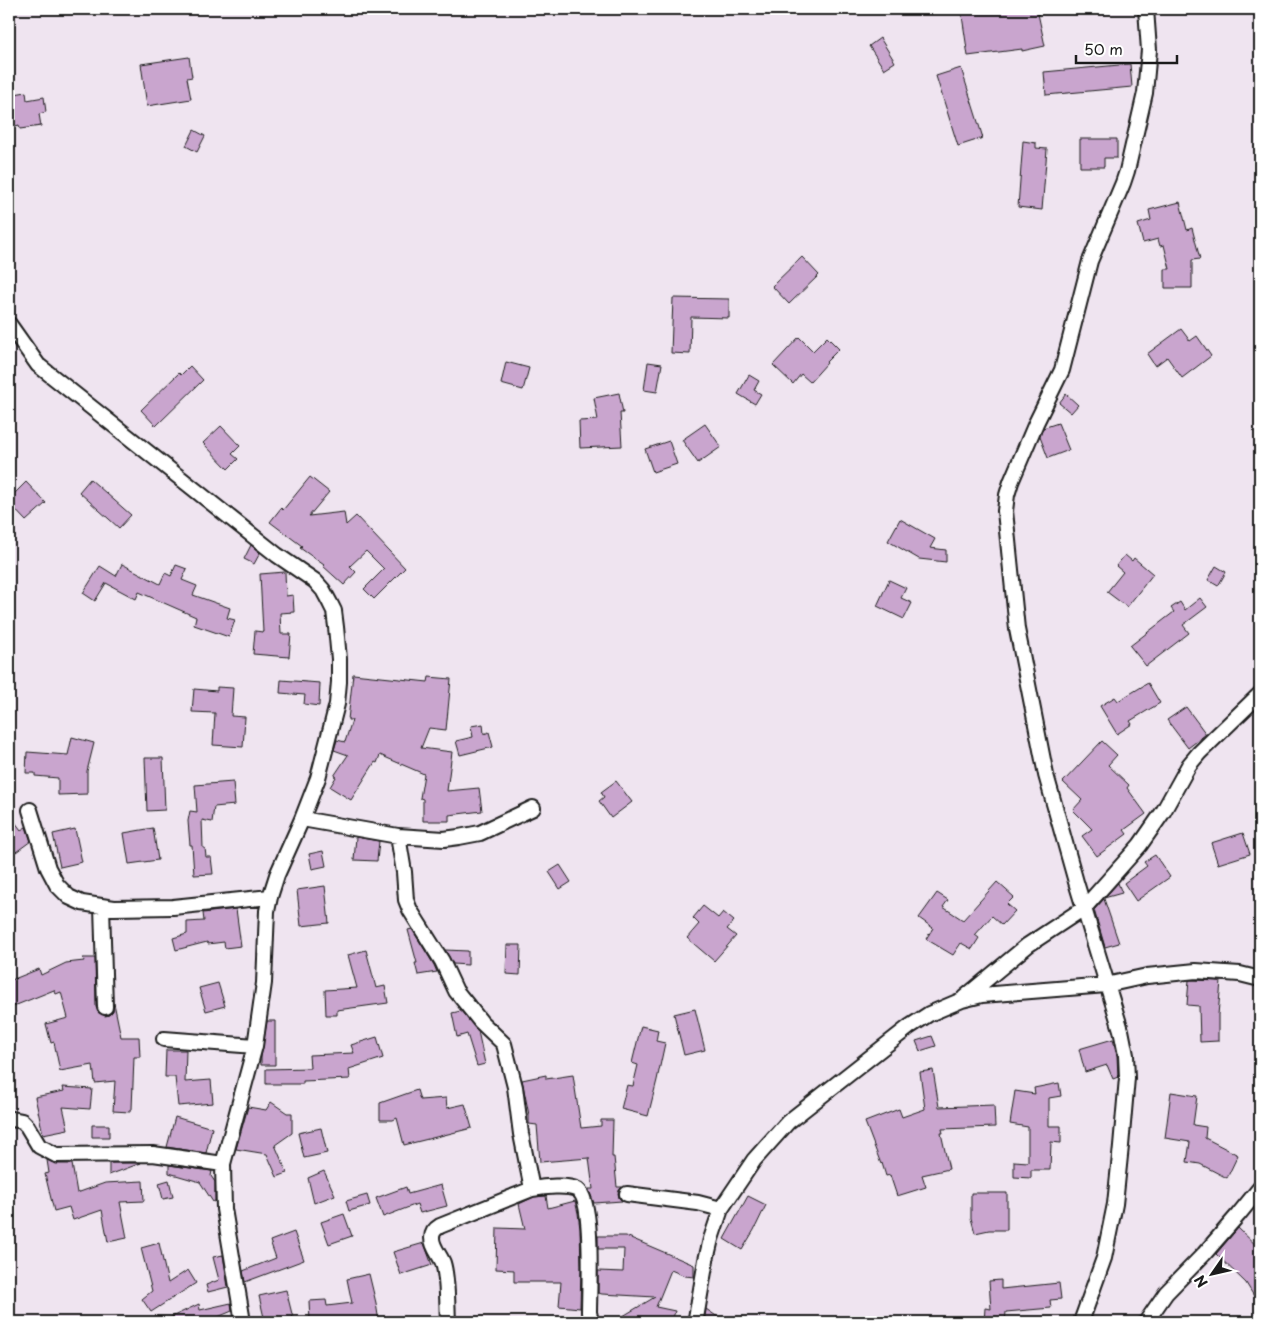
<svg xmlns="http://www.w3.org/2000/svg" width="1269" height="1331" font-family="'Playpen Sans',sans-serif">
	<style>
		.building { fill: #c9a5ce; stroke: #1c1c1c }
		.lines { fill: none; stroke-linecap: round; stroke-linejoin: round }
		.street-casing { stroke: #1c1c1c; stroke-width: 18 }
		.street { stroke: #fff; stroke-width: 14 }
	</style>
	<rect width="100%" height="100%" fill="#efe4f0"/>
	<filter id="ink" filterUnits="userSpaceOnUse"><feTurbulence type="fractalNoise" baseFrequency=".02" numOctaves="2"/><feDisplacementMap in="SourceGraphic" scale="10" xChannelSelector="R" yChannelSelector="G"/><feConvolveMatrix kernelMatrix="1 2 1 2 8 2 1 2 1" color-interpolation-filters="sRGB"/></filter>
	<g filter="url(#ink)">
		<path class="building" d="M961,9h76l8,37 -23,5v-2l-54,7z
			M880,38l15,24 -11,7 -15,-23z
			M189,57l3,20 -5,1 4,21 -44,7 -6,-42z
			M1130,64l2,23 -86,8 -2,-23z
			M961,68l22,70 -25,8 -22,-70z
			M26,92l1,8 17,-3 2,15 -7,2 2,12 -21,3 -1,-4 -10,3v-33z
			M194,130l11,6 -8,16 -11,-6z
			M1080,139h37v19h-13v9h-24z
			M1023,141l13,2v5l11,1 -5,61 -24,-3z
			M1180,202l7,28 5,-2 8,31 -8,1v28h-27v-19h5l-6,-24 -4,1 -2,-7 -15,4 -5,-19 13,-4 -2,-10z
			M802,257l17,18 -30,29 -17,-18z
			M673,298l56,1v19l-38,-1 -1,37 -19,-1z
			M1181,329l9,12 7,-5 14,20 -29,22 -15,-21 -12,9 -8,-12z
			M799,337l14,14 14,-14 12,12 -13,13 1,1 -17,19 -9,-8 -8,10 -20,-19z
			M506,362l23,6 -6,22 -22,-6z
			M648,362l14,2 -5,28 -13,-2z
			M190,366l13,14 -47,46 -15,-16 38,-37 2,2z
			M749,375l10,6 -5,9 7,4 -6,10 -17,-10z
			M619,393l4,20h-3l2,33 -42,2 -1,-27 19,-1 -4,-22z
			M1066,394l12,11 -7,8 -12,-10z
			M1058,423l11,27 -21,8 -8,-21 3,-9z
			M705,424l16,23 -23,16 -16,-23z
			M221,426l19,20 -8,8 6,5 -10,10 -25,-26z
			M669,441l8,23 -24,8 -8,-23z
			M310,477l19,15 -20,24 35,-4 2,13 10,-9 49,52 -31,31 -10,-10 20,-20 -18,-18 -16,15 6,6 -12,13 -21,-19 1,-1 -24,-17 2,-2 -32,-24 11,-14 2,2z
			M90,479l41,36 -12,13 -40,-36z
			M26,482l20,21 -20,18 -17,-18v-4z
			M900,519l35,20 -5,9 16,2v12l-27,-3 -31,-18z
			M251,545l9,8 -6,11 -10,-5z
			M1125,555l7,6 2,-3 19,16 -26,33 -20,-15 16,-20 -7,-6z
			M122,564l38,20 5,-11 6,3 5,-11 11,4 -5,11 15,6 -4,9 37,13 -3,10 8,2 -6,17 -35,-12 2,-8 -57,-25 -3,7 -30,-16 -11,18 -12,-8 17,-27 16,10z
			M1216,566l10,6 -8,14 -10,-6z
			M285,572l1,24 7,-1 1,17 -14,1 1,21h10l-2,23 -36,-3 2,-23 8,1 -3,-58z
			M889,580l17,8 -5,10 11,5 -8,16 -27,-13z
			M1200,598l7,9 -24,18 6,8 -43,33 -16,-20 44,-34 -3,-4 9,-6 5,8z
			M353,674l75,8 1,-5 22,2 -5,51 -17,-2 -8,20 31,4 -5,39 32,-3 3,23 -33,4v6h-26v-22l-3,-1 4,-24 -44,-19 -3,8 -2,-1 -24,38 -21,-13 6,-10 -2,-1 14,-21 -14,-5 3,-10 8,2 7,-22h-4z
			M281,680l39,3 -1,23 -15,-2 1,-9 -25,-2z
			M1148,683l12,20 -30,18 2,3 -15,10 -17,-28 15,-9 3,4z
			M217,687l16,1 -2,28 14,1 -2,30 -30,-2 2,-32 -23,-1 2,-23 23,2z
			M1186,707l20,27 -18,14 -21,-28z
			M483,724l1,10 5,-2 4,15 -33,8 -4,-14 17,-4 -2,-11z
			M72,737l22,6 -7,28v23l-29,1v-17l-23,-2v-3h-9l1,-21 41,3z
			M1102,741l15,14 -9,10 21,20 -2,3 19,26 -22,16 3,4 -30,22 -15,-20 10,-7 -19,-19 9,-10 -19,-18z
			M145,758h18l2,52 -18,1z
			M616,781l16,21 -21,16 -12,-17 5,-4 -3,-5z
			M233,782l2,23 -21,2 -2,15 -10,-2 1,28h2l1,9h5l2,17 -19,1 -2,-30h-2l-2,-24 2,-10 7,1 -2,-27z
			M9,814l12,16 5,-3 5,14 -15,11 -7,-9z
			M153,828l5,32 -29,4 -5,-31z
			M75,829l7,33 -22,5 -7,-33z
			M1243,833l7,21 -32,10 -7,-21z
			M356,837l23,4 -2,20 -23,-1z
			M323,851l3,15 -14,3 -3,-15z
			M1155,855l15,22 -34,24 -12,-18 23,-17 -3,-4z
			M560,865l11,17 -11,7 -11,-17z
			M997,882l17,15 -7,7 8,7 -13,14 -10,-9 -17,19 4,3 -7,11 -11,-6 -8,12 -27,-16 7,-11 -14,-10 18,-25 11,7 -5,7 20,13z
			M1118,883l4,10 -18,5z
			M325,886l4,37 -28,3 -4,-36z
			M1104,899l15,44 -14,4 -11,-37z
			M703,906l15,12 5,-6 11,9 -7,8 9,7 -22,25 -27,-23 12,-14 -6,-6z
			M236,909l5,37 -16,2 -1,-6 -16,2 -1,-2 -31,8 -3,-12 14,-4v-12l17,-1 -1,-8z
			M412,929l22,36 3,7 -19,3 -3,-12h2l-9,-33z
			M507,945h14l-1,30 -14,-1z
			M366,950l10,38 9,-2 3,17 -51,7v5h-11l-1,-25 32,-2 -9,-33z
			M445,950l23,1v14l-15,-1z
			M83,958h12l1,49 2,5 7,4 4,-1 4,-4 1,-8 7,34h18l1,20h-6l-2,52h-2v3l-17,-1 2,-30 -20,2 -2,-18 -33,6 -6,-29 -3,1 -5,-19 22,-6 -7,-26 -5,2 -2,-4 -45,18v-27l30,-12 2,6 25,-12 18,-2z
			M1189,980l32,1 -3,34v26l-18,1 -1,-36 -12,-1z
			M218,983l7,23 -19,5 -7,-23z
			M695,1009l10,41 -21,5 -10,-41z
			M461,1011l17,20 7,33 -8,2 -10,-32 -10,3 -5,-24z
			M267,1021h8v44h-14v-8z
			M641,1026l17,4 -2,11 9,2 -8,37 -9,36 -27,-7 6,-24 6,1 5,-21 -6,-2z
			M932,1036l4,10 -16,5 -4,-10z
			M377,1037l6,21 -34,11 1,10 -47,2v3h-37v-15l44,-1 -1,-13 45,-2 -3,-8z
			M1113,1039l4,17 1,21 -5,2 -6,-14 -22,7 -6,-23z
			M166,1050h20l-1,32 26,-2 2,23 -35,3 -3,-29h-10z
			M933,1070l6,37 55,-2 1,22 -53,2 1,4h-2l8,36 -27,6 4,12 -29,9 -7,-21 -4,1 -4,-13 -1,1 -16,-42 34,-13 3,8 23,-8 -5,-37z
			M546,1075v4l27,-4 8,53 20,-2v-6h12l-1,37h2l3,30h5l-2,2 -2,4 1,5 3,3 -28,2 -5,-12v-2h4l-4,-31 -49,4 -3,-37 -8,-1v-9l-7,-35z
			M1059,1083l2,13 -12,2v28h12v17l-10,-1 -1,28h-19v8l-17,-1v-16l14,1v-35l-18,-3 5,-33 20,3 -1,-6z
			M63,1087l29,2 -2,20 -27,-2 5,22 -25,5 -8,-37 29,-6z
			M417,1090l3,10 26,-2 1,10 18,-4 7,24 -68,17 -7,-27 -4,2h-13v-17z
			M1171,1092l26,4 -4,29 13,2 -1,11 33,17 -11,23 -27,-14 -13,-2 3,-20 -25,-4z
			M271,1102l16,11h5v20l-17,12 12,28 -10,4 -10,-23 -31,-5 12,-42 18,3z
			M175,1117l37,11 -6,25 -39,-6z
			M92,1125h17v12h-17z
			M321,1128l6,25 -23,5 -6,-25z
			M47,1160l9,4h16l5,29 28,-10 38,-2 1,20 -24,1 7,36 -19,4 -6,-32 -29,10 -4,-13 -15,4 -9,-37 4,-1z
			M109,1163h32l-32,12z
			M169,1165l43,6 -1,5 4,6v19l-2,1 -13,-20 -31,-9z
			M324,1171l11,24 -21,8 -6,-25z
			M169,1180l4,17 -10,2 -4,-16z
			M441,1185l6,21 -27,7 -3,-9 -34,13 -7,-19 30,-11 2,7z
			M971,1193h36v37h-18l-14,3 -4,-15z
			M367,1195l3,10 -21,6 -3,-10z
			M546,1196l2,12 27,-7 3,12 2,16 1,38 -1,41 -21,-2 2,-24h-47v-12l-18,-1 1,-41 28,1 -6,-25 15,-7z
			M748,1196l18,9 -12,25 -12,20 -18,-11z
			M344,1214l8,22 -23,8 -8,-22z
			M1238,1228l22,21v18l-4,5 4,6v28l-14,-23 -30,-29z
			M294,1232l10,28 -59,22 -2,-11 33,-13 -6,-17z
			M598,1236h28l68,29v12l-9,-1 -14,-6 -15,37 19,4 -3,11h-59l42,-25 -53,-3 -4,-1v-22l25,1 1,-23h-26z
			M159,1243l9,40 20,-13 8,13 -45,29 -9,-13 10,-8 -11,-43z
			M424,1243l8,22 -31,10 -8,-23z
			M223,1255l5,32 -20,5 -2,-7 13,-5 -6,-23z
			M369,1274l7,29 3,19h-69l-1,-21 17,-1 1,6 25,-3 -5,-24z
			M1001,1280v9l58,-6 2,16 -11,1 1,8 -45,4 -1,10h-21l1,-14 6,1 -2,-28z
			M286,1290l8,32h-29l-6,-26z
			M231,1303l1,8 -26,11h-45l38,-18 1,6z
			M706,1309l19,13h-19l-2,-1z"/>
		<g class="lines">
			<defs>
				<path id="street" d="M9,324l29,41 239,190 38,26 8,9 7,13 4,8 2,16 3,32v23l-2,22 -19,74 -16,41 -25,56 -7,22 -3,14 -3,72 -9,63 -32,118 1,45 19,113
					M30,810l18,58 9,17 12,12 13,6 32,5 59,-1 97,-10
					M302,819l96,17 46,3 15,-2 21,-4 53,-25
					M398,836l6,36 2,28 4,10 32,51 14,30 25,31 23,22 11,43 6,47 11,55
					M102,906l3,101
					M964,998l64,-53 56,-37 56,-63 23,-33 26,-47 10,-12 61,-59
					M164,1039l91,7
					M9,1120l3,-1 10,2 5,5 12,20 17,9 97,-1 70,10
					M627,1194l71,9 23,6
					M448,1322c-1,-17 0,-43 -5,-59 -3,-8 -11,-16 -11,-25 0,-6 3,-9 8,-12l92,-37c11,-2 36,-5 46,1 16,11 11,101 11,122l2,10
					M694,1322l2,-4 10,-58 5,-21 10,-30 33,-49 34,-38 121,-95 20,-13 33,-14 20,-5 124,-10 41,-9 49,-5 44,3 20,5
					M1081,1322l23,-64 11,-54 6,-58 6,-68 -1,-23 -5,-25 -45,-148 -30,-107 -29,-146 -12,-118 2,-16 4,-13 25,-59 26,-53 28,-109 33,-78 4,-12 18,-78 4,-43 -3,-41
					M1146,1322l20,-29 38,-39 34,-39 22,-27"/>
			</defs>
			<use href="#street" class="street-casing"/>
			<use href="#street" class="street"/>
		</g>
	</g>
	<rect width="1269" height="1331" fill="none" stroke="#fff" stroke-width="30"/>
	<rect x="15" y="15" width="1239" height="1301" fill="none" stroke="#1c1c1c" stroke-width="2" filter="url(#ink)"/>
	<g transform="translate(1212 1274) rotate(236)" stroke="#ffffff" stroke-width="4" paint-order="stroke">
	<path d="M0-4L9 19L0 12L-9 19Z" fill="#1c1c1c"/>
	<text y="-8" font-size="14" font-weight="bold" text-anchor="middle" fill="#1c1c1c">N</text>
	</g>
	<path d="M1076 55v8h101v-8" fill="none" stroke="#1c1c1c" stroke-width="2.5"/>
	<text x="1084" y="55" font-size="15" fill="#1c1c1c" stroke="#ffffff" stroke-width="4" paint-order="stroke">50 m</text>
</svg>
